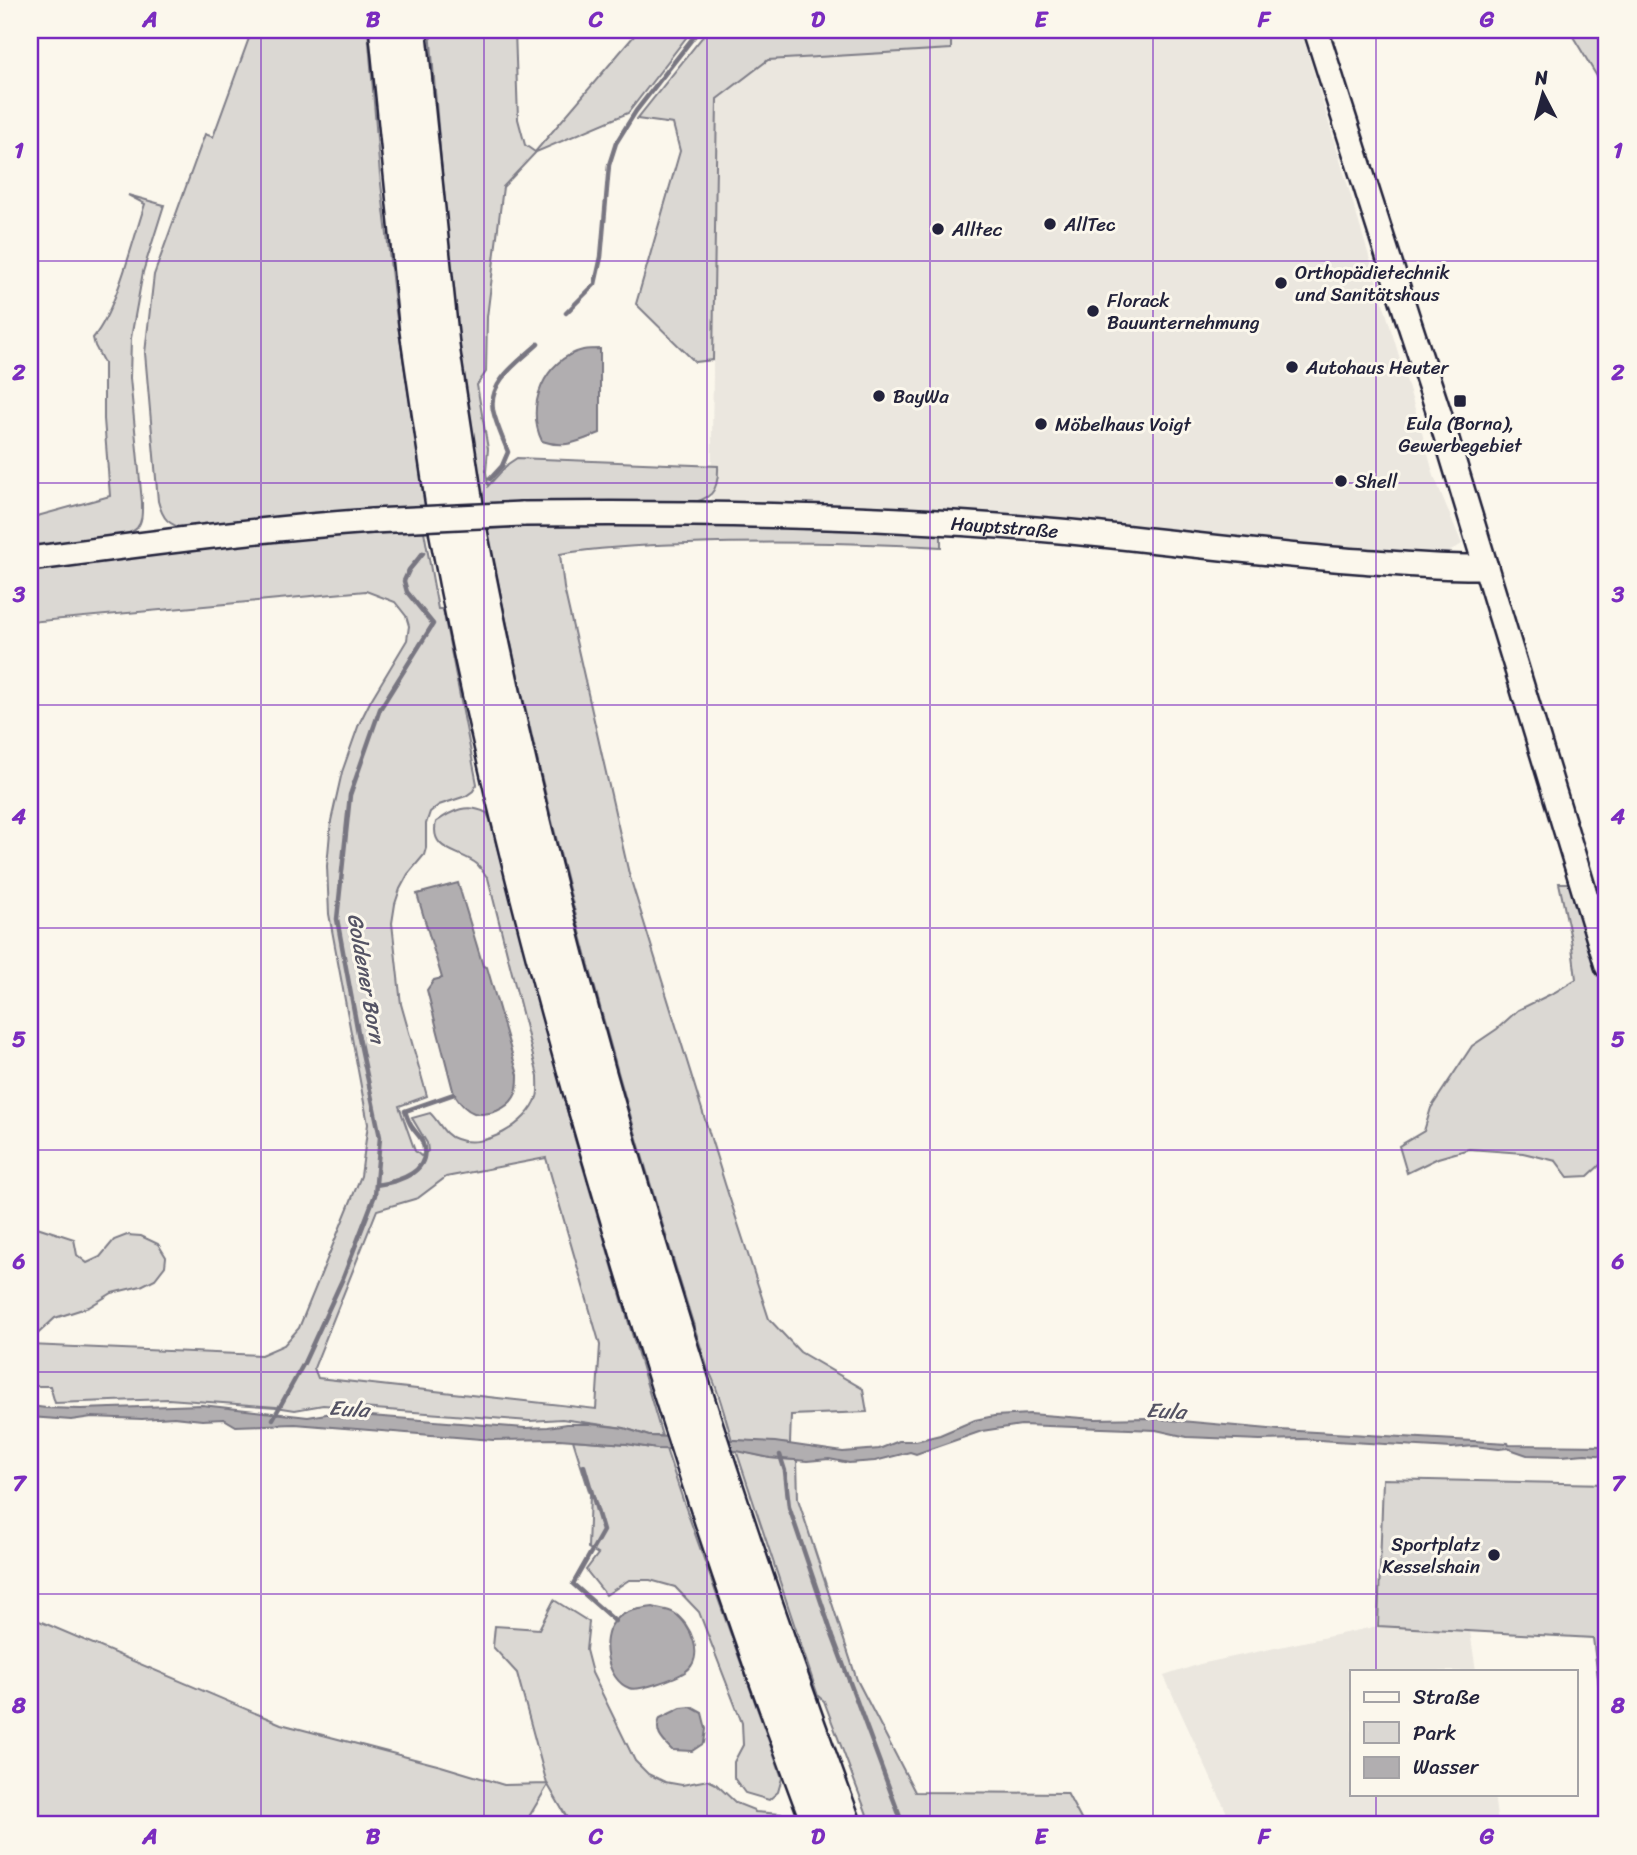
<svg xmlns="http://www.w3.org/2000/svg" width="1637" height="1855" font-family="Sriracha,sans-serif">
	<style>
		.built { fill: #ebe7df }
		.green { fill: #dbd8d3; stroke: #7e7d87; stroke-width: 2; fill-rule: evenodd }
		.water { fill: #b1aeb0; stroke: #787681; stroke-width: 2 }
		.lines { fill: none; stroke-linecap: round; stroke-linejoin: round }
		.stream { stroke: #787681; stroke-width: 4.5 }
		.secondary-casing { stroke: #22223b; stroke-width: 28 }
		.highway-casing { stroke: #22223b; stroke-width: 35 }
		.secondary { stroke: #fbf7ec; stroke-width: 23 }
		.highway { stroke: #fbf7ec; stroke-width: 30 }
		.secondary-bridge-casing { stroke: #22223b; stroke-width: 28; stroke-linecap: butt }
		.secondary-bridge { stroke: #fbf7ec; stroke-width: 23 }
		.grid { fill: none; stroke: #7b2cbf; stroke-width: 2; stroke-opacity: 0.55 }
		.poi-dot { fill: #22223b; stroke: #fbf7ec; stroke-width: 2.5 }
		.labels { text-anchor: middle; dominant-baseline: central; stroke-width: 6; stroke-linejoin: round; paint-order: stroke }
		.poi-label { font-size: 19px; fill: #22223b; stroke: #fbf7ec; text-anchor: start }
		.street-label { font-size: 19px; fill: #22223b; stroke: #fbf7ec }
		.water-label { font-size: 21px; font-style: italic; fill: #545364; stroke: #fbf7ec }
		.neatline { fill: none; stroke: #7b2cbf; stroke-width: 2.5 }
		.grid-label { font-size: 23px; text-anchor: middle; font-weight: bold; fill: #7b2cbf }
	</style>
	<rect width="100%" height="100%" fill="#fbf7ec"/>
	<filter id="ink" filterUnits="userSpaceOnUse"><feTurbulence type="fractalNoise" baseFrequency=".0143" numOctaves="2"/><feDisplacementMap in="SourceGraphic" scale="14" xChannelSelector="R" yChannelSelector="G"/><feConvolveMatrix kernelMatrix="1 2 1 2 8 2 1 2 1" color-interpolation-filters="sRGB"/></filter>
	<g filter="url(#ink)">
		<path class="built" d="M951,30h350l120,399 13,47 28,68 -19,12 -732,-50 6,-406 51,-40 183,-11z
			M1378,1626l92,5 6,40h-124v123h142l4,31h-269l-3,-14 -62,-135 36,-12z"/>
		<path class="green" d="M252,30h116l12,145 16,137 30,196 -239,22c-19,-6 -24,-10 -29,-29l-13,-148 9,-78 51,-141 8,3z
			M430,30h85l3,89 7,26 10,7 104,-122h53l-64,83 -92,39 -33,35 -16,130 -1,55 -9,13 11,64 -2,23 2,14 20,-22 9,-6 201,8c1,27 -8,34 -33,38l-201,1c-29,-157 -41,-317 -54,-475z
			M708,30h243v19l-183,11 -51,39 -4,261 -18,2 -59,-58 44,-153 -7,-27 -36,-5z
			M1569,30h38v63z
			M128,195l36,10 -21,67 -12,66 -1,40 12,124c0,9 1,19 -5,26 -13,14 -86,20 -107,23v-33l80,-22 -6,-77v-56l-9,-17 -2,-8c23,-27 40,-98 52,-134z
			M726,521l215,12v14c-84,-4 -168,-6 -252,-3 -43,1 -87,3 -129,10l4,34 65,286 96,310 44,135 31,33 63,37 4,23 -76,3 -1,29 -58,-4c-5,-16 -16,-60 -24,-70 -89,-276 -164,-556 -221,-841l37,-2 2,-3z
			M424,531l14,78h5l34,175 -4,7 -7,5 -27,9 -9,7 -4,12v24l-2,7 -16,19 -8,15 -5,15 -3,19 9,81 26,92 -28,10 16,45 6,5 7,-5 -1,-8 -15,-25 18,-5c9,8 13,22 26,26 28,11 72,-15 81,-42 2,-6 1,-15 1,-21l-50,-198c-4,-4 -7,-10 -11,-14 -17,-14 -48,-12 -41,-42 17,-12 31,-19 51,-9l3,7 84,316 88,300h-13l-25,-8 -62,-9 -32,2 -207,-16 -28,5 -19,-3 -108,-8 -113,4 -5,-17h-20v-41l231,10 23,-10 15,-17 62,-152 7,-52 -39,-210 -2,-48 4,-45 11,-49 17,-48 12,-24 36,-60 2,-14 -3,-10 -11,-14 -29,-11 -336,31v-54l257,-30zM546,1158l54,187 -4,64 -278,-31 -4,-10 63,-158 41,-12 28,-21z
			M1559,883h13l35,118v150l-3,-1 -3,14 -13,12 -20,1 -12,-16 -33,-8 -54,-4 -31,9 -31,15 -8,-27 25,-15 7,-23 41,-62 25,-17 21,-19 37,-18 21,-13 -5,-40z
			M30,1222l4,4 40,13 3,16 10,8 13,-6 14,-17 13,-5 14,1 17,8 8,13 -1,9 -10,13 -14,7 -29,7 -23,14 -34,11 -25,23z
			M573,1440l54,4 30,5h9l17,51 99,278 -4,14 -9,8 -24,-7 -11,-15v-16l9,-17 -1,-22 -43,-111 -24,-25 -25,-7h-21l-23,15 -20,-25 12,-16 -10,-6 2,-54z
			M736,1450l34,8 27,2 1,39 59,181 58,112 152,1 17,32h-213l-47,-124 -6,-5z
			M1383,1479l224,5v265l-14,-111 -215,-12z
			M554,1600l35,22 -3,28 6,23 43,88 13,13 17,8 17,3 26,-5 8,4 20,19 18,7 1,2 39,3 4,10h-231v-7l-19,-33 -24,40h-494v-208l251,107 160,42 63,19 43,-1 -30,-111 -24,-26 2,-21 44,3z"/>
		<path class="water" d="M600,349v84c-21,8 -35,16 -58,8 -17,-34 2,-82 41,-91 5,-1 11,-1 17,-1z
			M458,883l25,83 4,1 31,108c0,8 0,16 -4,22 -7,12 -26,20 -40,16 -9,-3 -15,-11 -20,-19l-27,-104 7,-10 8,-2 -25,-84z
			M202,1405l106,12 24,-4 193,15 23,-1 19,-3h23l34,4 25,8 126,6 68,10 36,-3 20,-8h17l24,-6 35,-15 19,-4 36,-2 65,5 53,-1 132,12 228,13 1,2 98,1v10l-22,-2 -23,2 -35,-1 -20,-7 -8,1 -25,-3 -22,2 -150,-9 -42,1 -73,-3 -31,-7 -135,-5 -39,6 -66,23 -6,-2 -35,9 -26,2 -20,-4 -22,2 -37,-3 -33,-7 -80,-2 -30,-5 -68,-5 -66,1 -198,-16 -59,2 -12,-7 -22,1 -28,-3 -32,2 -50,-2 -21,3 -41,-3v-11l16,2 35,1z
			M653,1607c6,2 15,2 21,6 17,11 32,45 11,59 -9,6 -47,20 -56,16 -22,-8 -30,-49 -15,-66 10,-12 25,-13 39,-15z
			M691,1707l11,6 4,16 -2,14 -12,8 -20,-1c-10,-10 -18,-17 -12,-32l21,-10z"/>
		<g class="lines">
			<path class="stream" d="M566,313l29,-29 6,-27 8,-92 7,-22 20,-32 63,-81
				M490,479l12,-13 6,-14c-5,-13 -12,-28 -15,-42 -5,-29 27,-49 45,-66
				M376,1185c22,-3 58,-13 46,-44 -2,-5 -7,-9 -10,-14 -3,-4 -5,-10 -7,-16l49,-17
				M273,1419l31,-56 39,-85 32,-83 5,-58 -21,-99 -22,-119 13,-124 30,-86 53,-85 -26,-32 -3,-11 5,-11 14,-17
				M780,1455l5,16 4,36 44,130 70,188
				M584,1466l19,65 -30,53 42,37"/>
			<defs>
				<g id="secondary">
					<path d="M1316,30l91,286 32,97 168,553"/>
					<path id="s1" d="M522,514c179,-2 359,1 538,17 100,9 200,23 300,30 42,3 84,7 126,6"/>
					<path d="M30,559c114,-15 227,-30 342,-38"/>
				</g>
				<path id="highway" d="M385,30l30,297 27,182
					M411,30l33,320 24,158
					M471,529c46,242 108,481 180,717 59,195 124,388 195,579
					M445,532c42,224 99,445 164,663 62,213 131,423 209,630"/>
			</defs>
			<use href="#secondary" class="secondary-casing"/>
			<use href="#highway" class="highway-casing"/>
			<use href="#secondary" class="secondary"/>
			<use href="#highway" class="highway"/>
			<defs>
				<path id="secondary-bridge" d="M372,521l150,-7"/>
			</defs>
			<use href="#secondary-bridge" class="secondary-bridge-casing"/>
			<use href="#secondary-bridge" class="secondary-bridge"/>
		</g>
	</g>
	<path class="grid" d="M261,30v1795M484,30v1795M707,30v1795M930,30v1795M1153,30v1795M1376,30v1641M30,261h1577M30,483h1577M30,705h1577M30,928h1577M30,1150h1577M30,1372h1577M30,1594h1577M1376,1794v31"/>
	<g class="poi-dot">
		<circle cx="1050" cy="224" r="7"/>
		<circle cx="938" cy="229" r="7"/>
		<circle cx="1281" cy="283" r="7"/>
		<circle cx="1093" cy="311" r="7"/>
		<circle cx="1292" cy="367" r="7"/>
		<circle cx="879" cy="396" r="7"/>
		<rect x="1453" y="394" width="14" height="14" rx="3.5"/>
		<circle cx="1041" cy="424" r="7"/>
		<circle cx="1341" cy="481" r="7"/>
		<circle cx="1494" cy="1555" r="7"/>
	</g>
	<g class="labels">
		<g class="poi-label">
			<text x="1064" y="224">AllTec</text>
			<text x="952" y="229">Alltec</text>
			<text x="1295" y="272">Orthopädietechnik<tspan x="1295" dy="22">und Sanitätshaus</tspan></text>
			<text x="1107" y="300">Florack<tspan x="1107" dy="22">Bauunternehmung</tspan></text>
			<text x="1306" y="367">Autohaus Heuter</text>
			<text x="893" y="396">BayWa</text>
			<text x="1460" y="423" text-anchor="middle">Eula (Borna),<tspan x="1460" dy="22">Gewerbegebiet</tspan></text>
			<text x="1055" y="424">Möbelhaus Voigt</text>
			<text x="1355" y="481">Shell</text>
			<text x="1480" y="1544" text-anchor="end">Sportplatz<tspan x="1480" dy="22">Kesselshain</tspan></text>
		</g>
		<g class="street-label">
			<text stroke="none"><textPath href="#s1" startOffset="483">Hauptstraße</textPath></text>
		</g>
		<g class="water-label">
			<text transform="translate(366 978) rotate(80)">Goldener Born</text>
			<text transform="translate(349 1409) rotate(4)">Eula</text>
			<text transform="translate(1166 1411) rotate(3)">Eula</text>
		</g>
	</g>
	<rect width="1637" height="1855" fill="none" stroke="#fbf7ec" stroke-width="77"/>
	<rect x="1350" y="1670" width="228" height="126" fill="#fbf7ec" stroke="#a4a2a5" stroke-width="2"/>
	<rect x="1364" y="1692" width="35" height="10" fill="#fbf7ec" stroke="#a4a2a5" stroke-width="2"/>
	<text x="1413" y="1704" font-size="21" fill="#22223b">Straße</text>
	<rect x="1364" y="1722" width="35" height="21" fill="#dbd8d3" stroke="#a4a2a5" stroke-width="2"/>
	<text x="1413" y="1740" font-size="21" fill="#22223b">Park</text>
	<rect x="1364" y="1757" width="35" height="21" fill="#b1aeb0" stroke="#a4a2a5" stroke-width="2"/>
	<text x="1413" y="1774" font-size="21" fill="#22223b">Wasser</text>
	<g transform="translate(1543 94) rotate(354)" stroke="#fbf7ec" stroke-width="5" paint-order="stroke">
	<path d="M0-5L12 26L0 18L-12 26Z" fill="#22223b"/>
	<text y="-10" font-size="19" font-weight="bold" text-anchor="middle" fill="#22223b">N</text>
	</g>
	<rect x="38" y="38" width="1560" height="1778" class="neatline"/>
	<g class="grid-label">
		<text x="150" y="27">A</text>
		<text x="373" y="27">B</text>
		<text x="596" y="27">C</text>
		<text x="818" y="27">D</text>
		<text x="1041" y="27">E</text>
		<text x="1264" y="27">F</text>
		<text x="1487" y="27">G</text>
		<text x="19" y="158">1</text>
		<text x="1618" y="158">1</text>
		<text x="19" y="380">2</text>
		<text x="1618" y="380">2</text>
		<text x="19" y="602">3</text>
		<text x="1618" y="602">3</text>
		<text x="19" y="824">4</text>
		<text x="1618" y="824">4</text>
		<text x="19" y="1047">5</text>
		<text x="1618" y="1047">5</text>
		<text x="19" y="1269">6</text>
		<text x="1618" y="1269">6</text>
		<text x="19" y="1491">7</text>
		<text x="1618" y="1491">7</text>
		<text x="19" y="1713">8</text>
		<text x="1618" y="1713">8</text>
		<text x="150" y="1844">A</text>
		<text x="373" y="1844">B</text>
		<text x="596" y="1844">C</text>
		<text x="818" y="1844">D</text>
		<text x="1041" y="1844">E</text>
		<text x="1264" y="1844">F</text>
		<text x="1487" y="1844">G</text>
	</g>
</svg>
